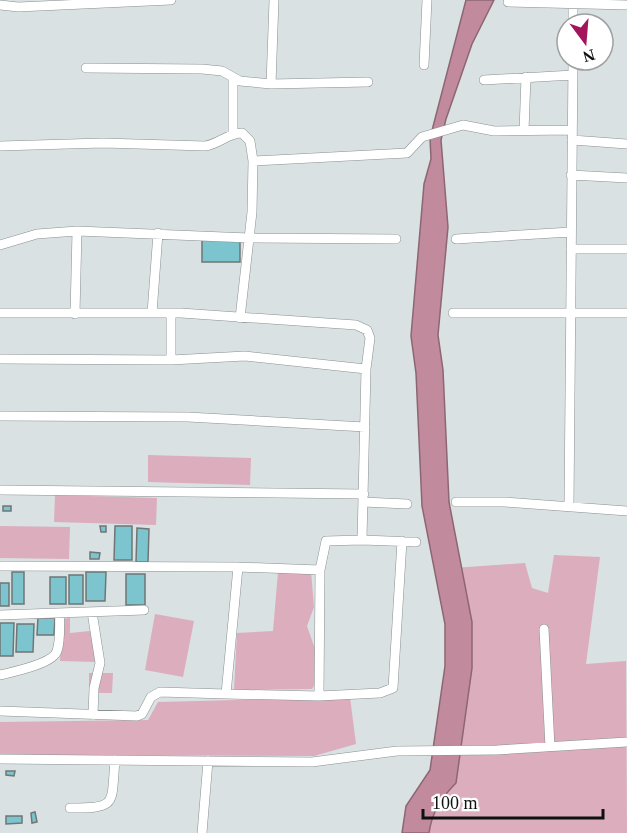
<svg xmlns="http://www.w3.org/2000/svg" width="627" height="833" font-family="'Times New Roman',serif">
	<style>
		.green { fill: #dcadbc }
		.water { fill: #c28a9d; stroke: #8c6673; stroke-width: 1.5 }
		.building { fill: #7cc4ce; stroke: #6f7676; stroke-width: 1.5 }
		.lines { fill: none; stroke-linecap: round; stroke-linejoin: round }
		.street-casing { stroke: #899091; stroke-width: 10 }
		.street { stroke: #fff; stroke-width: 9 }
	</style>
	<rect width="100%" height="100%" fill="#d9e1e2"/>
	<path class="green" d="M148,455l103,3 -1,27 -102,-3z
		M55,495l102,3 -1,27 -102,-3z
		M0,526l70,1 -1,32 -69,-1z
		M554,555l46,2 -14,107 40,-3 1,172h-198l1,-35 18,-27 6,-203 71,-5 7,25 16,5z
		M311,571l3,36 -7,19 16,46 -11,17 -78,1 3,-57 36,-2 5,-59z
		M155,614l39,7 -11,56 -38,-7z
		M70,618v15l20,-2 7,31 -37,-1 2,-42z
		M89,673h24l-1,20h-23z
		M350,697l6,47 -42,12 -314,-1v-33l148,-2 10,-18z"/>
	<path class="water" d="M466,0h28l-22,44 -26,75 -5,21 7,87 -10,108 5,35 6,132 23,120v46l-16,115c-15,15 -24,29 -27,50h-27l4,-27 24,-36 15,-104v-42l-23,-118 -6,-133 -5,-37 13,-152 7,-25 -1,-21z"/>
	<path class="building" d="M202,240h38v22h-38z
		M3,506h8v5h-8z
		M100,526h6v6h-5z
		M115,526h17v34h-18z
		M137,528l12,1 -1,33h-12z
		M90,552l10,1 -1,6h-9z
		M12,572h12v32h-12z
		M86,572h20l-1,29h-19z
		M126,574h19v31h-19z
		M69,575h14v29h-14z
		M50,577h16v27h-16z
		M0,583h9v23h-9z
		M38,617h17l-1,18h-17z
		M0,623h14l-1,33h-13z
		M17,624h17l-1,28h-17z
		M6,771h9l-1,5 -8,-1z
		M35,812l2,10 -5,1 -1,-10z
		M6,816h16v7l-16,1z"/>
	<g class="lines">
		<defs>
			<path id="street" d="M508,2l119,3
				M0,5l18,2 153,-7
				M573,24v-20
				M424,65l3,-65
				M86,68l116,1 20,2 18,10 31,3 97,-2
				M233,78v55
				M484,80l89,-5
				M271,84l3,-84
				M524,131l2,-54
				M572,140l55,4
				M0,146l103,-3 102,3c14,-2 23,-13 37,-13l8,8 3,20 -1,51 -12,106
				M253,161l154,-8 15,-16 41,-12 31,6 78,-1
				M571,175l56,3
				M456,239l115,-7
				M0,245l37,-11 40,-3 172,7 147,1
				M571,249h56
				M0,313h181l175,12 11,5 3,8 -4,31 -4,171 -36,1 -6,29 -82,-3 -238,-1
				M152,313l6,-80
				M453,313h174
				M75,314l2,-83
				M0,359l171,1v-47
				M171,360l74,-4 121,13
				M0,416l188,1 177,10
				M0,490l364,4
				M363,502l44,2
				M456,502h49l122,9
				M569,506l4,-446
				M362,540l54,2
				M92,612l8,51 -6,25 -1,27
				M0,615l144,-5
				M544,629l6,118
				M0,675c12,-3 53,-11 57,-24 4,-11 2,-27 3,-38
				M226,694l93,2 1,-126
				M319,696l61,-3 13,-5 9,-147
				M0,711l137,5 5,-2 9,-17 9,-5 66,2 12,-127
				M0,759l312,3 85,-11 100,-1 130,-8
				M70,808c48,0 41,-3 45,-48
				M202,833l6,-72"/>
		</defs>
		<use href="#street" class="street-casing"/>
		<use href="#street" class="street"/>
	</g>
	<g transform="translate(585 42) rotate(164)"><circle r="28" fill="#ffffff" stroke="#9fa0a0" stroke-width="1.5"/>
	<path d="M0-4.5L10 22L0 15L-10 22Z" fill="#a2155c"/>
	<text y="-9" font-size="16" font-weight="bold" text-anchor="middle" fill="#0e1111">N</text>
	</g>
	<path d="M423 809v9h180v-9" fill="none" stroke="#0e1111" stroke-width="3"/>
	<text x="432" y="809" font-size="18" fill="#0e1111" stroke="#ffffff" stroke-width="4.5" paint-order="stroke">100 m</text>
</svg>
